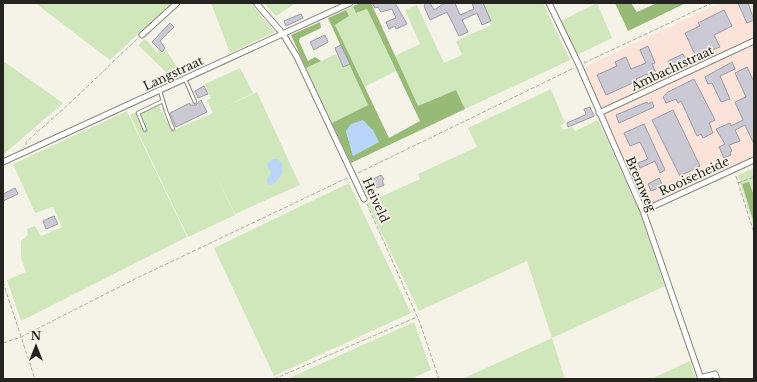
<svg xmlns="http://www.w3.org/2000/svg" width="757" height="382" font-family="'Libre Baskerville',serif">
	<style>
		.industrial { fill: #fbe3d9 }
		.green { fill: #d0e7bc }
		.forest { fill: #97ba77; fill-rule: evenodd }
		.water { fill: #b9d6fa }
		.building { fill: #cac9d4; stroke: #9b9ba5 }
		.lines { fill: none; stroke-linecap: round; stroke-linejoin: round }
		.lane-casing { stroke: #88867b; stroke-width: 4.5 }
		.street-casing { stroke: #88867b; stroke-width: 7 }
		.path { stroke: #acaaa2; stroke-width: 1; stroke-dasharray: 4 2; stroke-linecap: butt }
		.lane { stroke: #fff; stroke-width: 2.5 }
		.street { stroke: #fff; stroke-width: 5 }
		.labels { text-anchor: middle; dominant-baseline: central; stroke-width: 3.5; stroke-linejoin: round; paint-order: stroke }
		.street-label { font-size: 12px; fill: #24231f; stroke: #f5f3e8 }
	</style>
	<rect width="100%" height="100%" fill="#f5f3e8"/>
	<path class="industrial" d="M720,3h34v156l-107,50 -66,-140z"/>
	<path class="green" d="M35,3h137l-62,57z
		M211,3h39l25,29 -45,21z
		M264,3h32l-20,13z
		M482,3h61l27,57 -105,49 -9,-19 -38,17 -23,-51 25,-12 -15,-34 12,-5 27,58 18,-8 -6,-14 35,-16z
		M597,3l15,35 -35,17 -16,-34z
		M353,6l4,7 10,-4 29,62 -32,16 -29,-62 14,-9 -3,-6z
		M145,39l12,13 7,-5 18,28 -9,4 -35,-34z
		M336,54l6,12 7,-3 19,42 -36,18 -26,-55z
		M3,61l60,42 -60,52z
		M240,68l13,25 -30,15 34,-16 43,93 -65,29 -22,-45 22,46 -47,22 -58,-122 27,-13 15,29 41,-18 -6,-13 4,-2 -6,-14z
		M551,89l14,34 -4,2 2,5 9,-3 3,4 23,-11 40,88 27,78 -113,52 13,41h-103l90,-41 -25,-77 -108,50 -52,-108 53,-24 -2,-5 59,-27 -9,-19z
		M127,111l60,126 -166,84 -14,-41 19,-8 -5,-14v-17l7,-6 -1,-6 8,-3 6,10 21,-9 -9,-20 -18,6 -22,-49z
		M754,168v60l-16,-53z
		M349,183l62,130 -137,63 -60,-128z
		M414,322l17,48 -20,9h-124z
		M690,361l6,18h-45z"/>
	<path class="forest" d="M360,3h11l47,103 38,-16 9,19 -114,54 -19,-40 36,-18 -40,-87 18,-8 3,6 -14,9 54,113 31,-17 -53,-112 -11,4 -3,-7zM373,130l-10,20 -10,5 -7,-24z
		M615,3h16l6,9 20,-9h29l-58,28z
		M320,22l1,6 -21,10 -1,3 9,20 7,-4 6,4 -15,7 -15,-33z
		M749,182l5,14v27l-12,-39z"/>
	<path class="water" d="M363,120l10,10 6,12 -26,14 -7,-25 5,-7z
		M272,159h6l4,5v10l-7,9 -5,2 -3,-2v-4l5,-7 -5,-5 1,-4z"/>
	<path class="building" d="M372,3h23l12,21 -11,5 -1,-3 -6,3 -3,-7 10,-4 -4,-9 -11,3 -3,-5 -3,1z
		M424,3h6l4,7 11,-7h10l5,12 14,-6 -2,-6h11l8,18 -9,4 -5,-12 -15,7 6,12 -9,4 -12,-24 -17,8 -6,-14 1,-1z
		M738,3h10l6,17 -7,3z
		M724,10l8,16 -18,9 6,12 -24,10 -11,-24 15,-7 -2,-3z
		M301,14l2,4 -17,8 -2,-5z
		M170,23l4,4 -14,14 5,7 -3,4 -10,-10z
		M325,35l3,7 -14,8 -4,-8z
		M341,45l9,19 -7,3 -8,-19z
		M648,46l7,17 -3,1 6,13 -8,3 -3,-6 -11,5 1,2 -31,14 -9,-20 20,-9 -2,-4 11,-5 5,12 15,-6 -6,-13z
		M683,54l4,9 -14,7 -5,-9z
		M732,62l3,7 -15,7 10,23 -9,3 -9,-19 -4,1 -3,-7z
		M747,67l7,15v62l-9,-19 -10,5 5,11 -11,4 3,6 -2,1 1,3 -7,3 -5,-11 6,-3 -9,-15 14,-6 1,3 12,-6 -8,-18 11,-5 -11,-24z
		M694,79l21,41 -6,3 4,10 -10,5 -2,-4 -4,2 -16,-35 -3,2 -2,-4 -10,4 -3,-6 5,-5z
		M204,86l4,8 -10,4 -3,-7z
		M201,100l6,12 -31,15 -6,-14 20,-10v2h6z
		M647,102l1,2 4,-2 2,5 -35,16 -3,-8z
		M590,107l4,9 -26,11 -1,-4 18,-8 1,-1 -2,-5z
		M673,110l27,56 -20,10 -28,-56z
		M644,124l21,46 -5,3 -5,-12 -15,7 -2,-5 10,-4 -4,-9 -4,-8 -10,4 -6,-13z
		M381,175l3,4 -2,2 2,4 -7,3 -4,-9z
		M659,178l4,8 -12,5 -3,-7z
		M15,188l3,6 -15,7v-7z
		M54,216l4,8 -12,5 -3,-8z"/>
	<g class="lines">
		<defs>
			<path id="lane" d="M185,79l10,23
				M160,91l6,20 7,18
				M145,130l-7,-17 25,-12"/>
			<path id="street" d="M256,3l27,31 14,23 67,142
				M549,3l30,62 64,146 58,168
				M142,35l35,-32
				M599,113l155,-72
				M3,162l347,-159
				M643,211l111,-51
				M700,378l15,-4 2,5"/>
		</defs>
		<use href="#lane" class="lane-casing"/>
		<use href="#street" class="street-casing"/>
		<path class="path" d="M584,63l128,-60
			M26,145v-3l43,-38 68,-65
			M358,173l216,-105
			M736,176l18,57
			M738,183l16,-6
			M367,204l53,119 19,56
			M3,282l32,97
			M3,343l18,-6 116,-59 210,-100
			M274,379l143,-62"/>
		<use href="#lane" class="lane"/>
		<use href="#street" class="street"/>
	</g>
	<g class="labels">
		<g class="street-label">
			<text transform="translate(672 68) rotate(-25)">Ambachtstraat</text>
			<text transform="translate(173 73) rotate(-25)">Langstraat</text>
			<text transform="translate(694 176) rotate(-25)">Rooiseheide</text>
			<text transform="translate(641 184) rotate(67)">Bremweg</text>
			<text transform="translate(376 200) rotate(66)">Heiveld</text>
		</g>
	</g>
	<rect width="757" height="382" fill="none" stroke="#24231f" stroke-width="8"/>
	<g transform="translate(36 346)" stroke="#f5f3e8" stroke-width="3" paint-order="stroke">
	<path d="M0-3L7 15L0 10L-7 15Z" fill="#24231f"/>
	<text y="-6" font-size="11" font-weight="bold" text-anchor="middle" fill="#24231f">N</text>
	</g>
</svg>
